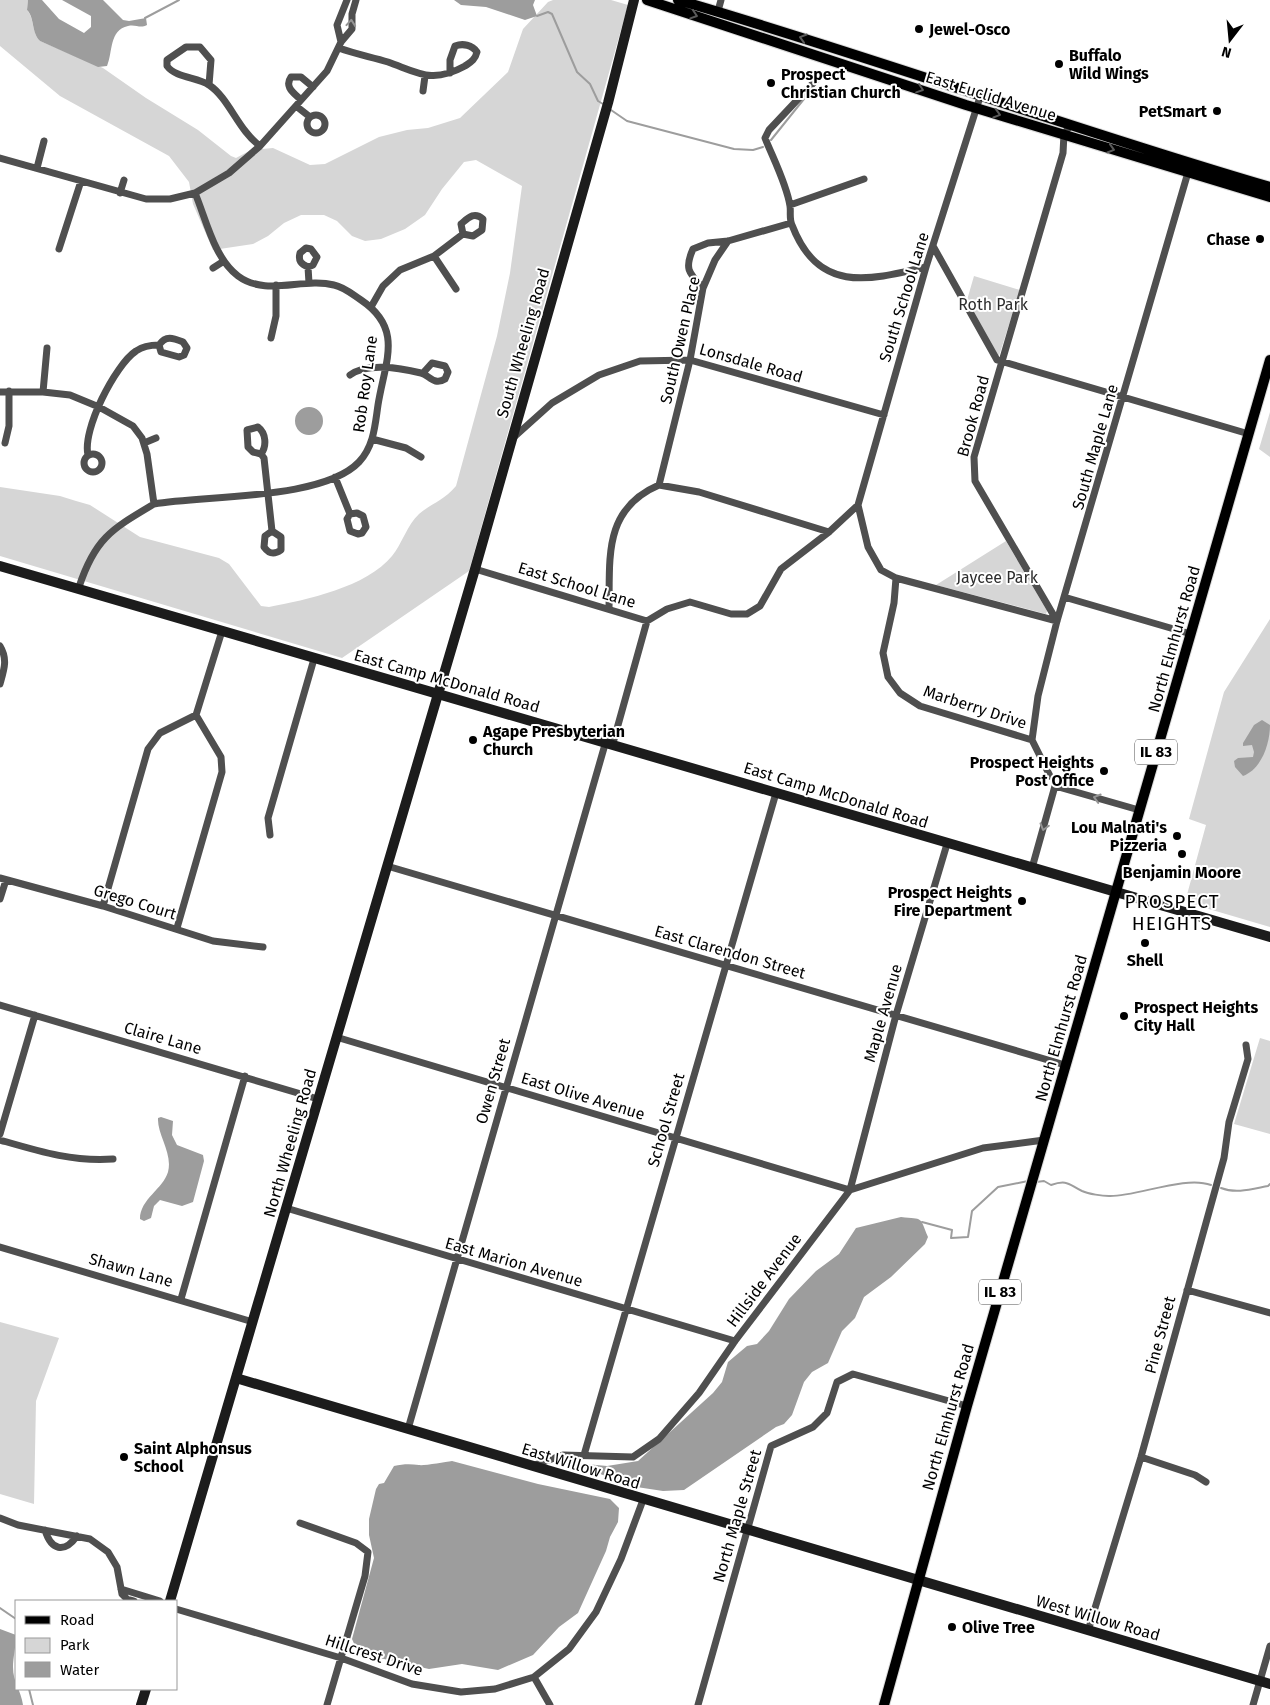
<svg xmlns="http://www.w3.org/2000/svg" width="1270" height="1705" font-family="'Fira Sans',sans-serif">
	<style>
		.green { fill: #d6d6d6 }
		.water { fill: #9d9d9d }
		.lines { fill: none; stroke-linecap: round; stroke-linejoin: round }
		.stream { stroke: #9d9d9d; stroke-width: 2 }
		.primary-casing { stroke: #dbdbdb; stroke-width: 12 }
		.street { stroke: #4f4f4f; stroke-width: 7 }
		.secondary { stroke: #1c1c1c; stroke-width: 10 }
		.primary { stroke: #000; stroke-width: 10 }
		.oneway { stroke: #595959 }
		.oneway2 { stroke: #959595 }
		.poi-dot { fill: #000; stroke: #fff; stroke-width: 2 }
		.labels { text-anchor: middle; dominant-baseline: central; stroke-width: 4; stroke-linejoin: round; paint-order: stroke }
		.shield { fill: #fff; stroke: #4c4c4c; stroke-width: 1 }
		.shield-label { font-size: 15px; font-weight: bold; fill: #000 }
		.poi-label { font-size: 16px; font-weight: bold; fill: #000; stroke: #fff; text-anchor: start }
		.street-label { font-size: 16px; fill: #000; stroke: #fff }
		.park-label { font-size: 16px; fill: #2d2d2d; stroke: #fff }
		.quarter-label { font-size: 19px; letter-spacing: 1px; fill: #000; stroke: #fff }
	</style>
	<rect width="100%" height="100%" fill="#fff"/>
	<path class="green" d="M0,0h28l-1,10c8,9 4,22 13,31l63,27 43,30 52,32 33,26 5,2 15,-8 22,-2 37,17 15,-1 54,-27 28,-7 21,-2 32,-10 48,-46 15,-43 25,-27 5,-2h58l17,5 -159,566 -127,87 -342,-102v-69l60,9 16,5 14,4 50,32 79,21 10,6 32,42 8,1c37,-7 98,-20 123,-51 10,-12 15,-31 27,-42 13,-11 24,-13 37,-28l41,-150 13,-63 12,-87 -46,-26 -12,2 -22,27 -17,26 -20,14 -24,10 -16,2 -13,-5 -15,-15 -13,-6h-23l-17,8 -16,13 -15,8 -40,6 -20,-46 -4,-22 -20,-26 -109,-60 -60,-50z
		M974,276l46,14 -21,66 -4,-2 -28,-54z
		M1270,412v45l-11,-8z
		M1006,541l41,70 -1,3 -110,-29z
		M1270,619v308l-85,-25 21,-77 -17,-6 35,-127z
		M1260,1038l10,3v93l-36,-10z
		M0,1322l59,16 -23,63 -2,103 -34,-10z"/>
	<path class="water" d="M28,0h14l17,19 25,14 7,-6v-11l-29,-16h41l20,20 6,1 17,-3 1,7c-7,4 -11,-1 -19,1 -19,4 -15,26 -21,40l-9,1 -58,-26c-9,-9 -5,-23 -13,-31z
		M454,0h81l-2,5 4,11 -12,4 -39,-13 -25,-2z
		M295 421a14 14 0 1 1 28 0a14 14 0 1 1-28 0Z
		M1262,720l8,5c0,18 -8,44 -27,51l-8,-9 -1,-6 4,-3 15,-1 1,-5 -2,-7 -9,1v-3l11,-18z
		M161,1117l12,4 -1,14 5,10 26,10 1,6 -11,41 -11,4 -22,-6 -6,6 -3,12 -7,3 -4,-2c0,-20 23,-30 28,-47 5,-19 -11,-37 -10,-54z
		M901,1217c23,3 18,-2 27,20l-3,7 -34,33 -27,20 -9,21 -13,13 -14,32 -16,9 -8,10 -12,33 -8,9 -8,3 -92,63 -21,1 -33,-5 -37,-15 -29,-9 43,4 31,-5 75,-68 9,-11 6,-20 19,-16 10,-2 12,-13 20,-32 27,-28 23,-17 17,-26z
		M452,1461l86,23 72,15 9,9 -1,14 -8,15 -4,14 -28,62 -19,14 -26,28 -35,15 -36,-6 -33,5 -54,-12 -19,-9 -4,-9 22,-81 -5,-23v-16l7,-30 3,-5 5,-1 10,-17c9,-2 16,-2 25,-1 4,1 26,-3 33,-4z
		M0,1629l16,6c0,11 -3,23 -3,32 0,16 8,23 10,38h-23z"/>
	<g class="lines">
		<path class="stream" d="M537,16l11,-4 4,2 25,58 13,12 8,17 5,3
			M145,18l34,-18
			M819,80l7,-8
			M611,110l16,11 107,28 19,1 10,-3
			M771,140l41,-51
			M1036,1182l8,-1 7,4c17,-6 18,0 31,6 7,3 20,5 27,5 27,1 76,-21 102,-11
			M1221,1188c15,6 31,1 47,-2l2,-2
			M922,1222l30,8 -1,8 17,-1 4,-26 26,-24 30,-6
			M0,1608l16,11
			M29,1689l4,16"/>
		<defs>
			<path id="primary" d="M647,0l319,105 304,92
				M678,0c199,58 393,129 592,187
				M884,1705l83,-299 303,-1046"/>
		</defs>
		<use href="#primary" class="primary-casing"/>
		<path class="street" d="M718,11l3,-11
			M341,42l-4,-17 10,-25
			M339,48c16,6 33,9 49,14 31,11 44,22 77,4 6,-4 10,-6 12,-14 -5,-7 -14,-9 -22,-6l-5,14v13
			M817,79l-48,51 -4,8c8,20 22,47 25,68 1,6 -1,13 2,19 26,68 75,56 134,42
			M209,85l2,-25 -11,-13h-14l-19,13v6c9,12 30,11 42,19 20,13 29,45 51,61
			M423,91l2,-15
			M301,100c-7,-7 -17,-13 -10,-23h10l12,10
			M296,106l14,11
			M307 124a9 9 0 1 1 18 0a9 9 0 1 1-18 0Z
			M0,158l146,41h24l25,-6 34,-20 31,-27 67,-75 14,-29 11,-13v-15l4,-14
			M37,168l7,-27
			M120,193l4,-13
			M790,205l74,-26
			M933,246l64,114 252,74
			M59,249l22,-68
			M434,256l22,33
			M308,267c-7,-3 -10,-6 -8,-14l6,-5 5,1 6,8 -4,8 -5,2 1,16
			M213,268l11,-7
			M703,288c-14,-15 -19,-19 -10,-39l15,-6 20,-2 63,-18
			M371,307l12,-21 17,-16 34,-14 29,-22 -2,-10c7,-6 13,-13 22,-5l-1,11 -9,6 -10,-2
			M271,338l5,-22v-31
			M350,375c18,-13 50,-7 71,-2 8,2 13,13 24,6l3,-7 -3,-6 -13,-3 -9,10
			M0,392h43l27,3 29,12 34,19 9,12 5,16 7,50c-42,25 -59,34 -75,83
			M43,392l4,-44
			M513,438l39,-35 47,-28 41,-14 50,-1 194,55
			M372,439l34,9 15,9
			M5,443l4,-17v-35
			M144,443l12,-5
			M84 463a9 9 0 1 1 18 0a9 9 0 1 1-18 0Z
			M261,454c6,-8 5,-21 -3,-27l-11,3 1,17 5,5 8,2 3,4 8,73 9,6v13c-7,5 -12,4 -17,-3l1,-11 7,-5
			M88,455c-6,-25 27,-90 48,-104 7,-5 15,-6 23,-6 7,-10 14,-7 24,-3l4,6 -3,7 -5,2 -18,-5 -2,-7
			M335,477l15,37 7,-1 6,3 3,11 -4,6 -4,1 -8,-3 -3,-12 3,-5
			M659,485l31,-125 13,-72 12,-28 13,-19
			M154,504c53,-9 169,-4 205,-42 15,-16 16,-37 19,-57 7,-44 26,-76 -17,-105 -9,-6 -17,-13 -27,-15 -31,-8 -68,12 -96,-9 -24,-18 -32,-57 -43,-83
			M858,505l10,42 13,23 15,8 -2,25 -11,50 5,24 12,16 20,13 112,34 18,36
			M475,569l172,52 20,-12 23,-7 41,12h16l13,-8 21,-37 48,-37 29,-27 68,-238 54,-170
			M896,578l161,43
			M1064,597l127,37
			M609,609c1,-51 -6,-100 50,-124l40,7 130,40
			M1057,621l-82,-140 -1,-24 89,-304 1,-19 6,-8
			M0,646c8,13 4,24 0,38
			M196,715l26,-84
			M1032,740l6,-44 19,-75 132,-452
			M613,743l34,-122
			M270,835l-2,-17 46,-159
			M387,866l678,199
			M1032,868l23,-82 84,24
			M0,878l103,28 110,35 50,6
			M0,899l6,-19
			M103,906l45,-157 12,-16 36,-18
			M177,928l45,-156 -1,-15 -25,-42
			M0,1005l318,94
			M336,1037l514,153 46,-175 51,-171
			M0,1134l35,-119
			M0,1140c38,11 73,22 113,19
			M286,1208l449,133
			M0,1247l253,75
			M1187,1290l83,23
			M181,1299l64,-223
			M408,1429l198,-688
			M584,1455l192,-662
			M1141,1457l54,18 11,7
			M532,1466l31,-11 70,2 26,-18 40,-46 36,-52 115,-151 133,-42 61,-8
			M0,1518l18,7 72,14 18,13 9,15 5,27 5,5 7,2
			M300,1523l56,20 12,9 -3,24 -38,129
			M45,1530c6,20 19,24 32,6
			M121,1589l39,12
			M176,1609l165,49 71,26 49,8 34,-3 39,-12 35,-28 27,-37 25,-53 22,-59
			M1088,1631l53,-174 83,-299 5,-36 19,-63 -2,-14
			M534,1677l16,28
			M698,1705l73,-259 42,-19 14,-14 10,-31 16,-8 114,32
			M1253,1705l17,-59"/>
		<path class="secondary" d="M0,566l1270,371
			M236,1378l1034,306
			M170,1601l305,-1032 133,-466 26,-103
			M141,1705l5,-16"/>
		<use href="#primary" class="primary"/>
	</g>
	<defs><path id="oneway-chevron" d="M-2-3.5L2.5 0L-2 3.5" fill="none" stroke-width="1.6" stroke-linecap="round" stroke-linejoin="round" transform="scale(1.25)"/></defs>
	<g class="oneway">
		<use href="#oneway-chevron" transform="translate(694 15) rotate(18)"/>
		<use href="#oneway-chevron" transform="translate(803 38) rotate(-163)"/>
		<use href="#oneway-chevron" transform="translate(920 89) rotate(19)"/>
		<use href="#oneway-chevron" transform="translate(997 114) rotate(17)"/>
		<use href="#oneway-chevron" transform="translate(1111 149) rotate(17)"/>
	</g>
	<g class="oneway2">
		<use href="#oneway-chevron" transform="translate(351 23) rotate(-85)"/>
		<use href="#oneway-chevron" transform="translate(1097 798) rotate(-164)"/>
		<use href="#oneway-chevron" transform="translate(1044 827) rotate(106)"/>
	</g>
	<g class="poi-dot">
		<circle cx="919" cy="29" r="5"/>
		<circle cx="1059" cy="64" r="5"/>
		<circle cx="771" cy="83" r="5"/>
		<circle cx="1217" cy="111" r="5"/>
		<circle cx="1260" cy="239" r="5"/>
		<circle cx="473" cy="740" r="5"/>
		<circle cx="1104" cy="771" r="5"/>
		<circle cx="1177" cy="836" r="5"/>
		<circle cx="1182" cy="854" r="5"/>
		<circle cx="1022" cy="901" r="5"/>
		<circle cx="1145" cy="943" r="5"/>
		<circle cx="1124" cy="1016" r="5"/>
		<circle cx="124" cy="1457" r="5"/>
		<circle cx="952" cy="1627" r="5"/>
	</g>
	<g class="labels">
		<g class="shield">
			<rect x="1135" y="739.5" width="42" height="25" rx="4"/>
			<rect x="979" y="1279.5" width="42" height="25" rx="4"/>
		</g>
		<g class="shield-label">
			<text x="1156" y="752">IL 83</text>
			<text x="1000" y="1292">IL 83</text>
		</g>
		<g class="poi-label">
			<text x="929" y="29">Jewel-Osco</text>
			<text x="1069" y="55">Buffalo<tspan x="1069" dy="18">Wild Wings</tspan></text>
			<text x="781" y="74">Prospect<tspan x="781" dy="18">Christian Church</tspan></text>
			<text x="1207" y="111" text-anchor="end">PetSmart</text>
			<text x="1250" y="239" text-anchor="end">Chase</text>
			<text x="483" y="731">Agape Presbyterian<tspan x="483" dy="18">Church</tspan></text>
			<text x="1094" y="762" text-anchor="end">Prospect Heights<tspan x="1094" dy="18">Post Office</tspan></text>
			<text x="1167" y="827" text-anchor="end">Lou Malnati's<tspan x="1167" dy="18">Pizzeria</tspan></text>
			<text x="1182" y="872" text-anchor="middle">Benjamin Moore</text>
			<text x="1012" y="892" text-anchor="end">Prospect Heights<tspan x="1012" dy="18">Fire Department</tspan></text>
			<text x="1145" y="960" text-anchor="middle">Shell</text>
			<text x="1134" y="1007">Prospect Heights<tspan x="1134" dy="18">City Hall</tspan></text>
			<text x="134" y="1448">Saint Alphonsus<tspan x="134" dy="18">School</tspan></text>
			<text x="962" y="1627">Olive Tree</text>
		</g>
		<g class="street-label">
			<text transform="translate(991 96) rotate(17)">East Euclid Avenue</text>
			<text transform="translate(904 297) rotate(-73)">South School Lane</text>
			<text transform="translate(680 340) rotate(-77)">South Owen Place</text>
			<text transform="translate(523 343) rotate(-74)">South Wheeling Road</text>
			<text transform="translate(751 363) rotate(16)">Lonsdale Road</text>
			<text transform="translate(365 384) rotate(-82)">Rob Roy Lane</text>
			<text transform="translate(973 416) rotate(-75)">Brook Road</text>
			<text transform="translate(1095 447) rotate(-74)">South Maple Lane</text>
			<text transform="translate(577 585) rotate(17)">East School Lane</text>
			<text transform="translate(1174 639) rotate(-74)">North Elmhurst Road</text>
			<text transform="translate(447 681) rotate(16)">East Camp McDonald Road</text>
			<text transform="translate(975 707) rotate(18)">Marberry Drive</text>
			<text transform="translate(836 795) rotate(17)">East Camp McDonald Road</text>
			<text transform="translate(135 902) rotate(17)">Grego Court</text>
			<text transform="translate(730 952) rotate(16)">East Clarendon Street</text>
			<text transform="translate(883 1013) rotate(-74)">Maple Avenue</text>
			<text transform="translate(1061 1028) rotate(-74)">North Elmhurst Road</text>
			<text transform="translate(163 1038) rotate(16)">Claire Lane</text>
			<text transform="translate(493 1081) rotate(-74)">Owen Street</text>
			<text transform="translate(583 1096) rotate(17)">East Olive Avenue</text>
			<text transform="translate(666 1120) rotate(-74)">School Street</text>
			<text transform="translate(290 1143) rotate(-74)">North Wheeling Road</text>
			<text transform="translate(514 1262) rotate(16)">East Marion Avenue</text>
			<text transform="translate(131 1270) rotate(16)">Shawn Lane</text>
			<text transform="translate(764 1280) rotate(-53)">Hillside Avenue</text>
			<text transform="translate(1160 1335) rotate(-75)">Pine Street</text>
			<text transform="translate(948 1417) rotate(-74)">North Elmhurst Road</text>
			<text transform="translate(581 1466) rotate(17)">East Willow Road</text>
			<text transform="translate(737 1516) rotate(-74)">North Maple Street</text>
			<text transform="translate(1098 1618) rotate(16)">West Willow Road</text>
			<text transform="translate(374 1655) rotate(18)">Hillcrest Drive</text>
		</g>
		<g class="park-label">
			<text x="993" y="304">Roth Park</text>
			<text x="997" y="577">Jaycee Park</text>
		</g>
		<g class="quarter-label">
			<text x="1172" y="901">PROSPECT<tspan x="1172" dy="22">HEIGHTS</tspan></text>
		</g>
	</g>
	<rect x="15" y="1600" width="162" height="90" fill="#ffffff" stroke="#999999"/>
	<rect x="25" y="1616" width="25" height="8" fill="#000000" stroke="#999999"/>
	<text x="60" y="1625" font-size="15" fill="#000000">Road</text>
	<rect x="25" y="1638" width="25" height="15" fill="#d6d6d6" stroke="#999999"/>
	<text x="60" y="1650" font-size="15" fill="#000000">Park</text>
	<rect x="25" y="1662" width="25" height="15" fill="#9d9d9d" stroke="#999999"/>
	<text x="60" y="1675" font-size="15" fill="#000000">Water</text>
	<g transform="translate(1230 40) rotate(196)" stroke="#ffffff" stroke-width="4" paint-order="stroke">
	<path d="M0-4L9 19L0 12L-9 19Z" fill="#000000"/>
	<text y="-8" font-size="14" font-weight="bold" text-anchor="middle" fill="#000000">N</text>
	</g>
</svg>
